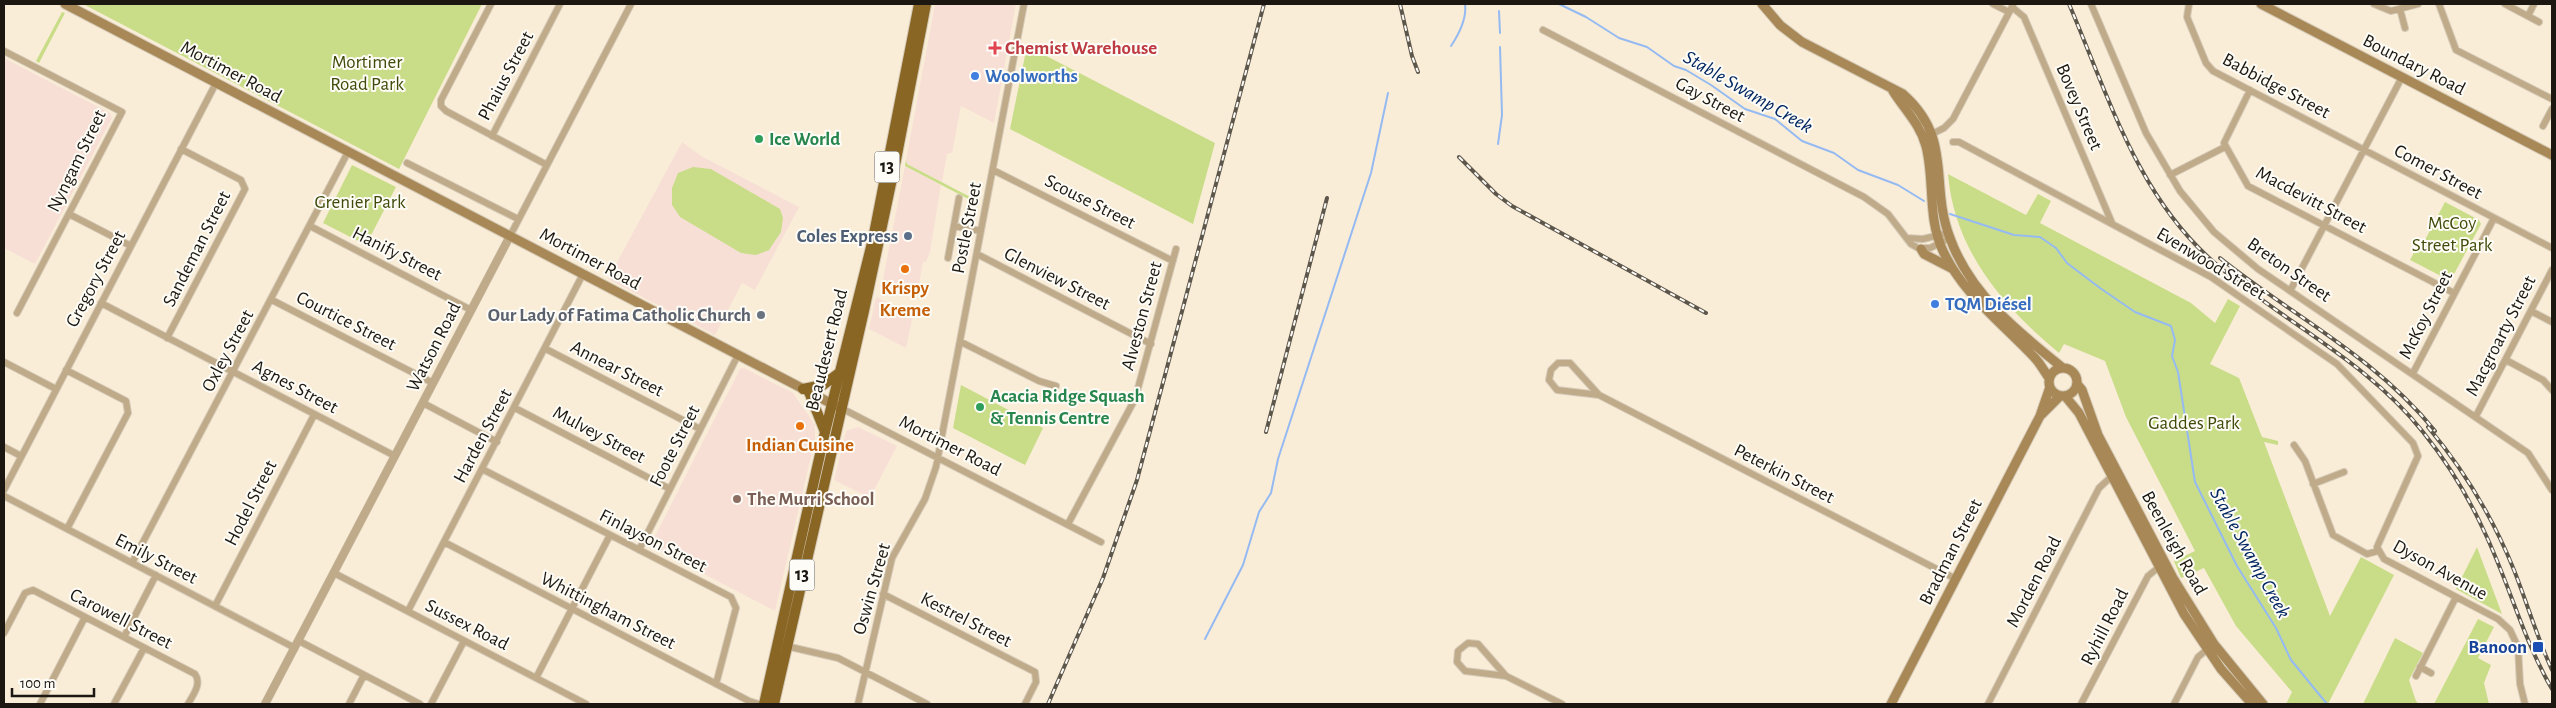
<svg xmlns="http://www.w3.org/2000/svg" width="2556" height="708" font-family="'Alegreya Sans',sans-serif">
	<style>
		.commercial { fill: #f8dfd6 }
		.education { fill: #f7dfd5 }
		.green { fill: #c9dd88 }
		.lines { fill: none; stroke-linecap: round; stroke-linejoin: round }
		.stream { stroke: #95baf2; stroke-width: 2 }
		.minor-casing { stroke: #d6cbb8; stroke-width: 8 }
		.tertiary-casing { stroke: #d6cbb8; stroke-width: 9 }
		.secondary-casing { stroke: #d6cbb8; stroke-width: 11 }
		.trunk-casing { stroke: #d6cbb8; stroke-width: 12 }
		.minor { stroke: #bfaa89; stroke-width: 6 }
		.tertiary { stroke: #bfaa89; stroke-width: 8 }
		.secondary { stroke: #a78856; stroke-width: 9 }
		.trunk { stroke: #8a6625; stroke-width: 10 }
		.rail-casing { stroke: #5d564b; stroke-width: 4 }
		.rail { stroke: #fefcf7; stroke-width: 2; stroke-dasharray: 5.5; stroke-linecap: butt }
		.health-dot { fill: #e0444e; stroke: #fefcf7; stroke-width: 2 }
		.shop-dot { fill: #3f7fe0; stroke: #fefcf7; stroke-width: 2 }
		.leisure-dot { fill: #2e9e5b; stroke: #fefcf7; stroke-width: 2 }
		.service-dot { fill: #5c6f8a; stroke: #fefcf7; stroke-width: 2 }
		.food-dot { fill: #e8710a; stroke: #fefcf7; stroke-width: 2 }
		.worship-dot { fill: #6b7280; stroke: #fefcf7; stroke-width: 2 }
		.education-dot { fill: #8d6e63; stroke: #fefcf7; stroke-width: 2 }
		.transit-dot { fill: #1a4fb4; stroke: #fefcf7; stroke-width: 2 }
		.labels { text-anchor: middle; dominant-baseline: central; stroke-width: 4; stroke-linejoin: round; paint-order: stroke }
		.shield { fill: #fefcf7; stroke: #605c56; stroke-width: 1 }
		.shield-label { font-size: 18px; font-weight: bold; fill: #1c1811 }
		.health-label { font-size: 19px; font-weight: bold; fill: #be3a42; stroke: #fefcf7; text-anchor: start }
		.park-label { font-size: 19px; fill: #404b0a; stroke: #fefcf7 }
		.street-label { font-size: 19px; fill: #1c1811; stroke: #fefcf7 }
		.shop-label { font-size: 19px; font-weight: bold; fill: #366cbe; stroke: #fefcf7; text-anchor: start }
		.leisure-label { font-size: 19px; font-weight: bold; fill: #27864d; stroke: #fefcf7; text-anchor: start }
		.service-label { font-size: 19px; font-weight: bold; fill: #4e5e75; stroke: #fefcf7; text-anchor: end }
		.food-label { font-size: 19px; font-weight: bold; fill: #c56008; stroke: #fefcf7 }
		.worship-label { font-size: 19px; font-weight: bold; fill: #5b616d; stroke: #fefcf7; text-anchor: end }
		.education-label { font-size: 19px; font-weight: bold; fill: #785e54; stroke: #fefcf7; text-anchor: start }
		.transit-label { font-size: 19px; font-weight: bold; fill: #164399; stroke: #fefcf7; text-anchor: end }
		.water-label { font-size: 20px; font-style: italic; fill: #002661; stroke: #fefcf7 }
	</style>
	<rect width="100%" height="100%" fill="#f9edd8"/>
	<path class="commercial" d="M935,4h81l-22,119 -33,-17 -9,47 -5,1 -5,28 -35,-18 -1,-4z
		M905,166l36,19 -11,67 -4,10h-3l-6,34 -34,-17z
		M876,297l37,18 -7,33 -37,-19z
		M744,368l49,25 22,32v15l-3,12 -92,-44 20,-39z
		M858,427l39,19 -27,52 -36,-18 12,-49z"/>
	<path class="education" d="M4,58l106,55 2,5 -77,146 -31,-16z
		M682,142l19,14 98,51 -44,83 -13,-7 -27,52 -107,-56z
		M720,408l92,44 -37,159 -125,-65z"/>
	<path class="green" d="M83,4h399l-83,165z
		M62,12l3,1 -26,50 -3,-2z
		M1027,46l188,97 -22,81 -183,-95z
		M906,160l1,4 69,36 3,-1 -1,8 -2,-4 -71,-37z
		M352,165l44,22 -30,58 -43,-22z
		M693,167l18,2 69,40 3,9 -2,14 -12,18 -13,5 -15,-2 -61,-36 -8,-12v-17l6,-15z
		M1948,174l78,41 12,-21 13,7 -11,22 151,80 24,20 13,-24 12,7 -30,58 29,14 23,59 16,4v4l-14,-3 66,174 31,-59 33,18 -66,129h-42l6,-12 -56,-66 -32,-58 -23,10 -7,-17 21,-10 -69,-134 -21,-56 -41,-17 -5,9c-57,-47 -105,-104 -111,-179z
		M2445,202l34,18 2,4 -28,52 -6,3 -37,-19 11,-21 4,1z
		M961,385l82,43 -18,37 -72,-37z
		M2477,547l25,67 -46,-25z
		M2478,619l16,8 -16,31 13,7 -7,18 5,21h-55z
		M2395,638l28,15 -14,27 7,21 3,3h-56z"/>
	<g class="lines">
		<path class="stream" d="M1559,4l27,13 33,21 28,9 27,19 12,4 25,15 34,24 30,10 27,22 32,12 24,17 40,15 26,16
			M1499,11l1,22
			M1451,46c8,-12 16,-27 14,-42
			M1498,144l4,-29 -2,-68
			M1950,214l64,21 26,2 16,11 11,15 33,25 35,24 36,14 4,14 -3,16 6,16 17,110 42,84 39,62 15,32 36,44
			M1205,639l38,-74 16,-53 12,-19 7,-34 93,-286 17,-80"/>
		<defs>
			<path id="minor" d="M491,4l-50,96v6l5,5 101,54
				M1993,4l16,8
				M2091,4l55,129 34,58 34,41 44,37 270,184 24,37
				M2189,4l-2,13 19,46 7,8 339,177
				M2374,4l17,7 27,-7
				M2439,4l17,46 96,49
				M2505,4l34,18
				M2012,7l12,10 88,206
				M2400,9l5,19
				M2528,16l6,-12
				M1543,30l321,167 24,17 23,30 7,4h12l20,-10
				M4,51l118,61 -105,201
				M2250,90l-26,53 24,43 206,107
				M2543,126l9,-17
				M492,136l68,-132
				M1928,136l16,-8 9,-9 60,-114
				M1953,142h6l252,135 126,87 76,79 5,13 -41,91 7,12 114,60 12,11 8,17 2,37 5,20
				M407,163l111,56
				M993,170l180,91
				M2170,175l55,-28
				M69,214l62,32
				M310,226l161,84
				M954,226l27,5
				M510,236l121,-232
				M1907,238l16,1 25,-6
				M977,254l174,90
				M948,258l11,-60
				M2290,291l112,-214
				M272,300l161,83
				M101,303l294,153
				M2531,311l21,11
				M167,338l78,-149 -4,-9 -60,-31
				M961,342l78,39 17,5
				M546,349l154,80
				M2506,360l37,20 9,10
				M4,362l52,27
				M66,370l60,31 2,12 -61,116
				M2413,373l81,-155
				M1599,395l-42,-5 -8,-10 2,-10 7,-7h12l29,32 357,184
				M423,403l74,39
				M515,408l155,81
				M841,408l260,134
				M2476,416l76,-146
				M2294,445l11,16 28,74 34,19 11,-3
				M4,447l17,9
				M482,469l249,128 5,11 -20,76
				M2313,484l31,-12
				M4,490l212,-407
				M4,496l291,152
				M1068,524l67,-125 41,-150
				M444,542l305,159 10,3
				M639,550l99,-195
				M132,563l216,-411
				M334,573l252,131
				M883,594l152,78 1,10 -11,22
				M215,606l99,-191
				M408,611l175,-337
				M4,633l21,-40 8,-3 162,84c7,10 -2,21 -7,30
				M124,637l32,-62
				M299,641l121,63
				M786,646l52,12 89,46
				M2420,667l11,6
				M1506,676l-28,-32 -10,-1 -10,8 -1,11 8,9 41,5 56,28
				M2416,676l40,-79
				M536,678l74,-143
				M40,704l45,-87
				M114,704l30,-56
				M349,704l15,-29
				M431,704l33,-63
				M858,704l34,-146 33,-59 11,-32 88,-463
				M1988,704l111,-216 12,-11
				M2081,704l67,-128 11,-9
				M2174,704l24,-47 12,-10"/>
			<path id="tertiary" d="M265,704l245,-468"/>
			<path id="secondary" d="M65,4l771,402
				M1762,4l18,21 22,17 101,52c51,45 26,90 47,144 20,56 68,94 113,130
				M2261,4l291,151
				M1893,91c12,19 27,33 33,55 9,35 1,71 17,105 20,43 59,72 91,106 6,6 10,14 15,21
				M1921,249l3,5 29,15
				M2049 382a14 14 0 1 1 28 0a14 14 0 1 1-28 0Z
				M2077,384l5,6 16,45 75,143 41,66 49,60
				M2065,396l14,17 105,201 37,55 31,35
				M2040,416l20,-20
				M1891,704l149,-288 10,-29"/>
			<path id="trunk" d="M803,389l20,-4 16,-12
				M809,392l16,40
				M764,704l61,-272 48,-193 46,-235
				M774,704l90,-393 32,-151 30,-156"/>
		</defs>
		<use href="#minor" class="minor-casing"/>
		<use href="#tertiary" class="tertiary-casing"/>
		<use href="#secondary" class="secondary-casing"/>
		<use href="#trunk" class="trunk-casing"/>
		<use href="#minor" class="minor"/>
		<use href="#tertiary" class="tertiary"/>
		<use href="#secondary" class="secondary"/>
		<use href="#trunk" class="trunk"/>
		<defs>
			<path id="rail" d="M1400,4l12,52 6,16
				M2069,4c39,91 69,194 147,260 68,59 150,96 207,168 24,30 45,64 61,99 25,52 39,108 68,158
				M1459,157l37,37 16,12 194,107
				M2220,258c74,59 153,97 215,173
				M2428,427c36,43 65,91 86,143 13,33 23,67 38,100
				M1266,432l61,-234
				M1048,704l55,-126 34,-98 127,-476"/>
		</defs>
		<use href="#rail" class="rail-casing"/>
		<use href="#rail" class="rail"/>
	</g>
	<path class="health-dot" d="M992.5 40.5h5v5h5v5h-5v5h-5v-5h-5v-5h5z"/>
	<g class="shop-dot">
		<circle cx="975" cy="76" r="5"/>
		<circle cx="1935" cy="304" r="5"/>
	</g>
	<g class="leisure-dot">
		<circle cx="759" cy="139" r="5"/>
		<circle cx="980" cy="407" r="5"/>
	</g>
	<circle class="service-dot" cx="908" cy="236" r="5"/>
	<g class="food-dot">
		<circle cx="905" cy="269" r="5"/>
		<circle cx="800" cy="426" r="5"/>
	</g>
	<circle class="worship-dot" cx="761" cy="315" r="5"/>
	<circle class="education-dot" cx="737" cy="499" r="5"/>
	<rect class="transit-dot" x="2532" y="641" width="12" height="12" rx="2.5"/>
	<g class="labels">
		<g class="shield">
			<rect x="874.5" y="151.5" width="25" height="31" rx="4"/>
			<rect x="789.5" y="559.5" width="25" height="31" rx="4"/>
		</g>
		<g class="shield-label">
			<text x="887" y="167">13</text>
			<text x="802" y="575">13</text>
		</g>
		<g class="health-label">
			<text x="1005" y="48">Chemist Warehouse</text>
		</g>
		<g class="park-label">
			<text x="367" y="62">Mortimer<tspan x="367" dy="22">Road Park</tspan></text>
			<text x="360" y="202">Grenier Park</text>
			<text x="2452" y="223">McCoy<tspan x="2452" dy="22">Street Park</tspan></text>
			<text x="2194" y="423">Gaddes Park</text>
		</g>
		<g class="street-label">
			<text transform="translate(2414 65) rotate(27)">Boundary Road</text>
			<text transform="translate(231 72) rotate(28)">Mortimer Road</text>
			<text transform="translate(506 76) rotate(-62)">Phaius Street</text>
			<text transform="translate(2276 86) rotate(28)">Babbidge Street</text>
			<text transform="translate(1710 100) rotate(28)">Gay Street</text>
			<text transform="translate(2079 107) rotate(67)">Bovey Street</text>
			<text transform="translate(77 161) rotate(-64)">Nyngam Street</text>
			<text transform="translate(2438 172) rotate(28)">Comer Street</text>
			<text transform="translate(2311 200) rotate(28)">Macdevitt Street</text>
			<text transform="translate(1090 202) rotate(27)">Scouse Street</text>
			<text transform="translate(967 228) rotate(-79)">Postle Street</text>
			<text transform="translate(197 249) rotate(-63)">Sandeman Street</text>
			<text transform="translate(397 254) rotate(27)">Hanify Street</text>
			<text transform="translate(590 259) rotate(28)">Mortimer Road</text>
			<text transform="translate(2211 264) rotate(31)">Evenwood Street</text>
			<text transform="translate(2289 270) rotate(35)">Breton Street</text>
			<text transform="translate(96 279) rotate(-62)">Gregory Street</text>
			<text transform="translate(1057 279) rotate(27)">Glenview Street</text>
			<text transform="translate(2426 315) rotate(-63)">McKoy Street</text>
			<text transform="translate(1142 316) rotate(-75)">Alveston Street</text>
			<text transform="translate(346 321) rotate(27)">Courtice Street</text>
			<text transform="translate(2501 336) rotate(-63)">Macgroarty Street</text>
			<text transform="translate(434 347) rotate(-63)">Watson Road</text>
			<text transform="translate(827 350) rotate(-76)">Beaudesert Road</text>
			<text transform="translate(228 351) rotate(-62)">Oxley Street</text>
			<text transform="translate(617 369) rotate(27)">Annear Street</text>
			<text transform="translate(295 387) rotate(28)">Agnes Street</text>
			<text transform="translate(599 435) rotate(28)">Mulvey Street</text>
			<text transform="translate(483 436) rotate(-62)">Harden Street</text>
			<text transform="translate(675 446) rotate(-63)">Foote Street</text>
			<text transform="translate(950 446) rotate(27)">Mortimer Road</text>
			<text transform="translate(1784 474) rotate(27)">Peterkin Street</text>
			<text transform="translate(251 503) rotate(-63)">Hodel Street</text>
			<text transform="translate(653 541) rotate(27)">Finlayson Street</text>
			<text transform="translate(2174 543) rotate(61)">Beenleigh Road</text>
			<text transform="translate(1951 552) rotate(-63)">Bradman Street</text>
			<text transform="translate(156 559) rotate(27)">Emily Street</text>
			<text transform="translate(2440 570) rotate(29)">Dyson Avenue</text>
			<text transform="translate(2034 582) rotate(-63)">Morden Road</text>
			<text transform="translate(872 589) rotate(-74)">Oswin Street</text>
			<text transform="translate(608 611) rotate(27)">Whittingham Street</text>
			<text transform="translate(121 619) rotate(27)">Carowell Street</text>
			<text transform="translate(966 620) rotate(27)">Kestrel Street</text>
			<text transform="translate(467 625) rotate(27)">Sussex Road</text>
			<text transform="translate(2105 627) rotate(-63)">Ryhill Road</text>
		</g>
		<g class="shop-label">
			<text x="985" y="76">Woolworths</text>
			<text x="1945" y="304">TQM Diésel</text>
		</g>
		<g class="leisure-label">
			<text x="769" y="139">Ice World</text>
			<text x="990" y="396">Acacia Ridge Squash<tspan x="990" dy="22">&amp; Tennis Centre</tspan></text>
		</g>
		<g class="service-label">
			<text x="898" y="236">Coles Express</text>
		</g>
		<g class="food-label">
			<text x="905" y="288">Krispy<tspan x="905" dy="22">Kreme</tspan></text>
			<text x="800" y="445">Indian Cuisine</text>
		</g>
		<g class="worship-label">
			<text x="751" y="315">Our Lady of Fatima Catholic Church</text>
		</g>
		<g class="education-label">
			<text x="747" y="499">The Murri School</text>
		</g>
		<g class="transit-label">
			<text x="2527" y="647">Banoon</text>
		</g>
		<g class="water-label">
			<text transform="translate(1748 92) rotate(30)">Stable Swamp Creek</text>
			<text transform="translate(2250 553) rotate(61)">Stable Swamp Creek</text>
		</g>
	</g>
	<rect width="2556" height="708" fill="none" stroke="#1c1811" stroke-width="10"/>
	<path d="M12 688v8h82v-8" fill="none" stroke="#1c1811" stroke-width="2.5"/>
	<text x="20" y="688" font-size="15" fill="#1c1811" stroke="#fefcf7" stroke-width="4" paint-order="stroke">100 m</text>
</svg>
